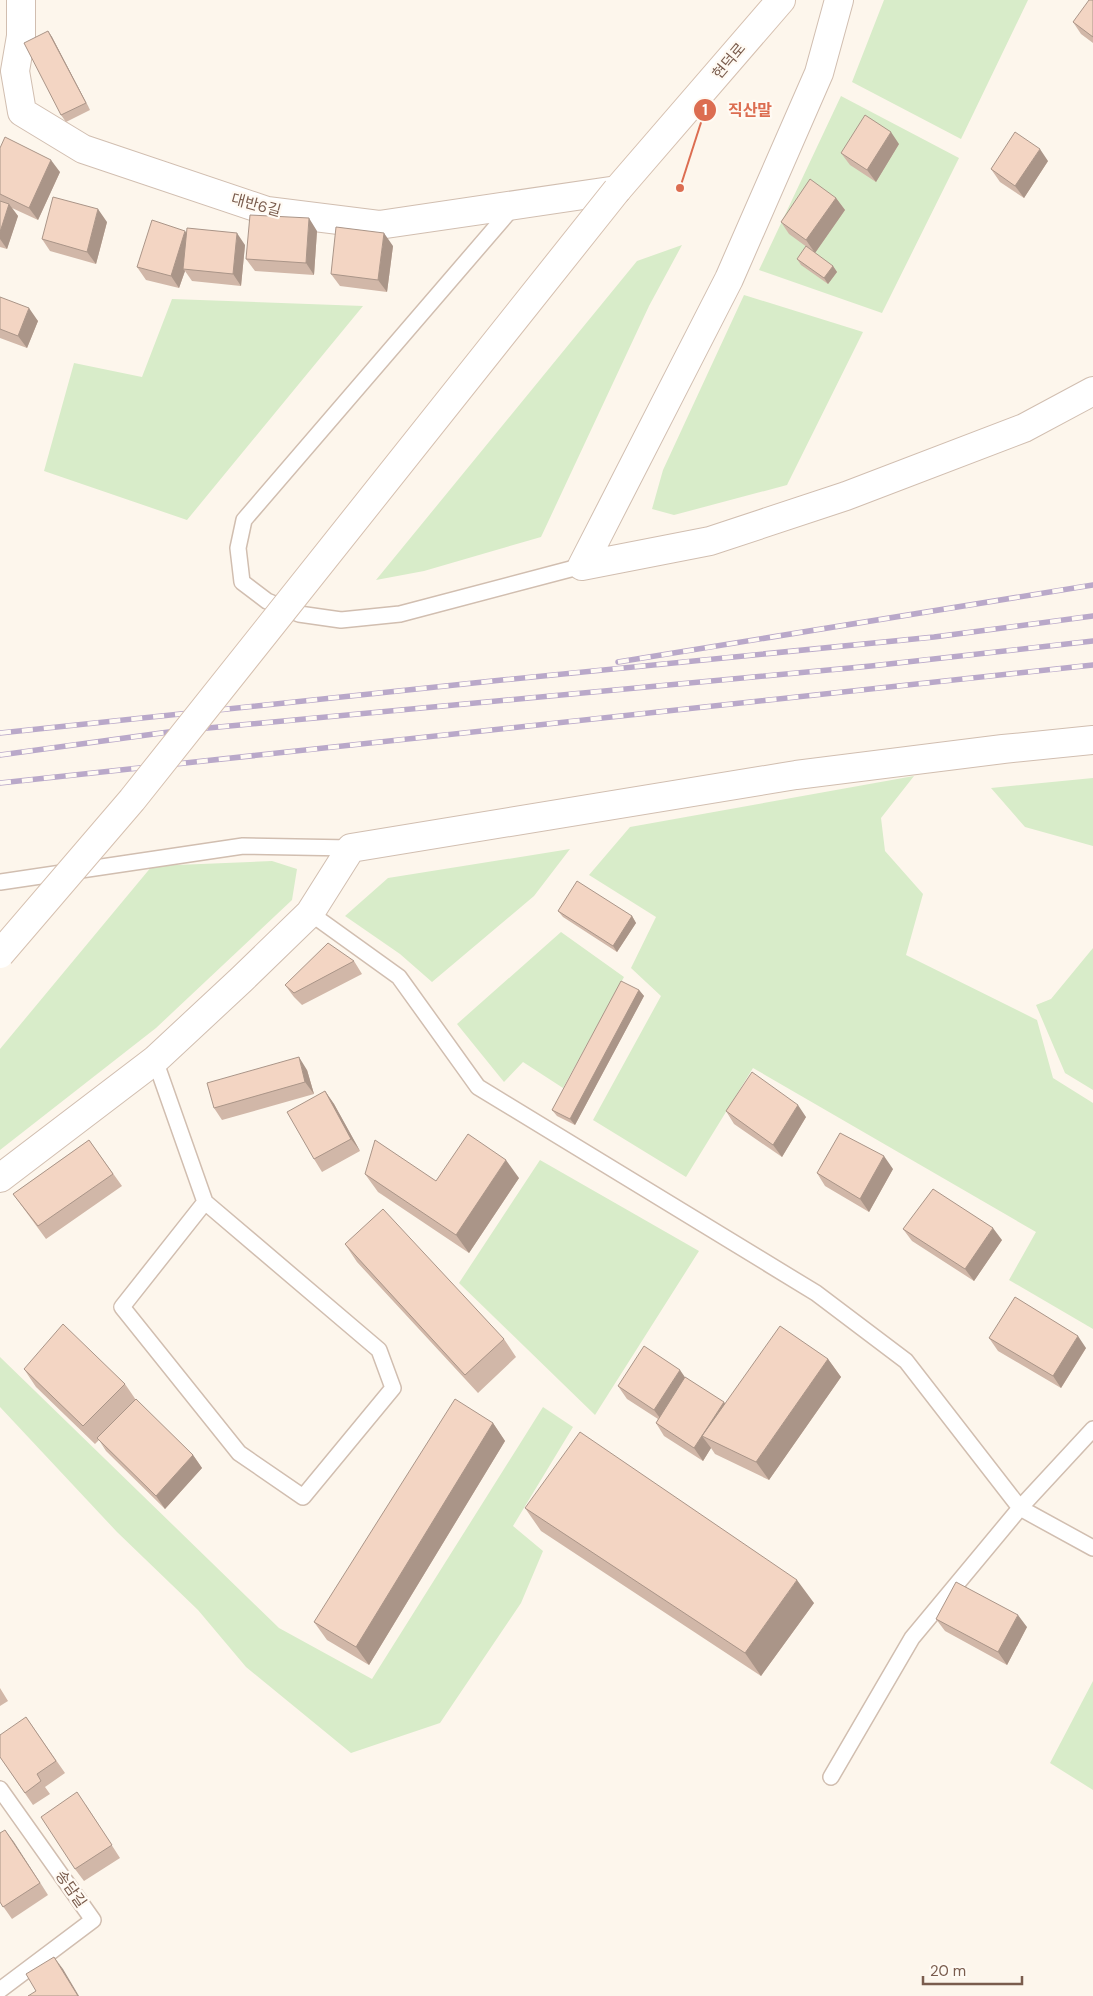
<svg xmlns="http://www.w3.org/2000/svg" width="1093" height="1996" font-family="'DM Sans','Noto Sans KR',sans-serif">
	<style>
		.green { fill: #d8ecc9 }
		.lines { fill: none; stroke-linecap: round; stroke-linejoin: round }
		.lane-casing { stroke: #d1beb0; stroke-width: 18 }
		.street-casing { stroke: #d1beb0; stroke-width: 30 }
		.secondary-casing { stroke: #d6c0b0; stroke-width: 30 }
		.lane { stroke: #fff; stroke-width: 15 }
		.street { stroke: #fff; stroke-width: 28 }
		.secondary { stroke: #fff; stroke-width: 28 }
		.rail-casing { stroke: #b9a8c9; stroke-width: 5.5 }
		.rail { stroke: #fffaf3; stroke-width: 4; stroke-dasharray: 11; stroke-linecap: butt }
		.secondary-bridge-casing { stroke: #d6c0b0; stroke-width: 30; stroke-linecap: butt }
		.secondary-bridge { stroke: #fff; stroke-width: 28 }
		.wall { fill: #d1b7a8 }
		.shaded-wall { fill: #aa9588 }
		.building { fill: #f3d5c3; stroke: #aa9588 }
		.labels { text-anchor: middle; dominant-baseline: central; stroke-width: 4.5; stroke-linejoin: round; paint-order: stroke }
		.street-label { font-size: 15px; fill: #7a5c4d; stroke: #fffaf3 }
		.leader { fill: none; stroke: #dc6d51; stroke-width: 2 }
		.callout-dot { fill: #dc6d51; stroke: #fffaf3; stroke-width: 2 }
		.mark-label { font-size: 15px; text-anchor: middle; font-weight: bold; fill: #fff }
		.callout-label { font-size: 16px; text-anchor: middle; font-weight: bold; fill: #dc6d51; stroke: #fffaf3; stroke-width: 4.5; stroke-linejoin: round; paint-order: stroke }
	</style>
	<rect width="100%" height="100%" fill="#fdf6ec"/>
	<path class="green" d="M884,0h144l-67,139 -109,-57z
		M841,96l118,62 -77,155 -123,-43z
		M682,245l-33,61 -108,231 -117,34 -48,9 261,-319z
		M744,295l119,37 -76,153 -113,30 -22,-6 11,-39z
		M172,299l191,7 -176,214 -143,-49 30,-108 68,14z
		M914,776l-33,42 4,33 38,43 -17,61 131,65 16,58 40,25v226l-84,-49 27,-48 -283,-164 -67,109 -93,-57 68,-124 -30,-28 25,-51 -67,-42 41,-48z
		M1093,778v68l-68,-19 -34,-39z
		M570,849l-36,47 -102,86 -32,-28 -55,-38 43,-38z
		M272,861l25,8 -5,31 -136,128 -156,122v-101l152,-183z
		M561,932l63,45 -61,111 -40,-26 -19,20 -47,-58z
		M1093,948v142l-28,-17 -29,-68 15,-6z
		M540,1160l159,91 -104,164 -136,-132z
		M0,1357l279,271 93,51 171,-272 30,20 -60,99 30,25 -22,52 -81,120 -89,30 -105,-86 -48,-57 -81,-78 -117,-125z
		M1093,1681v109l-43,-27z"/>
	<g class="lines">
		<defs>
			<path id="lane" d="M514,206l-270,314 -6,28 4,34 25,19 32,13 42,6 59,-6 182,-48
				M0,882l243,-36 108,2
				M310,913l89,64 79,110 338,206 90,68 114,147 73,40
				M155,1060l50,142 174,148 14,38 -90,109 -64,-44 -117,-146 83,-105
				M831,1777l81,-139 108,-130 73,-79
				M0,1789l93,131 -93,70"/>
			<path id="street" d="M21,0v36l-6,35 7,41 61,37 184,62 112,14 238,-35
				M582,566l147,-287 90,-206 20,-73
				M582,566l128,-25 136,-45 178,-68 69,-37
				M0,1178l155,-118 87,-81 68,-66 41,-65 445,-73 207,-26 90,-9"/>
			<path id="secondary" d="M617,190l164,-190"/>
		</defs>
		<use href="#lane" class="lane-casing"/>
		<use href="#street" class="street-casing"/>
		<use href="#secondary" class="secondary-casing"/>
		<use href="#lane" class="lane"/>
		<use href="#street" class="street"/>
		<use href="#secondary" class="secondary"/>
		<defs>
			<path id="rail" d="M618,662l475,-77
				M0,733l502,-53 432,-43 159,-21
				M0,755l176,-24 695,-65 222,-25
				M0,783l1093,-118"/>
		</defs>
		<use href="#rail" class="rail-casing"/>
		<use href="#rail" class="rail"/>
		<defs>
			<path id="secondary-bridge" d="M0,954l132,-154 485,-610"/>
		</defs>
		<use href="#secondary-bridge" class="secondary-bridge-casing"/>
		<use href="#secondary-bridge" class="secondary-bridge"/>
	</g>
	<path class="wall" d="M1093,0v43l-12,-9 -8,-12z
		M48,31l4,6 38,73 -24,12 -5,-7z
		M899,144l-23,38 -26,-17 -9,-12z
		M0,148l60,24 -22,48 -26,-12 6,8 -11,33 -7,-2z
		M1048,161l-24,37 -24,-16 -9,-13z
		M836,198l9,12 -30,43 -26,-19 -8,-12z
		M107,222l-11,42 -46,-13 -8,-12z
		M317,231l-3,44 -59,-4 -9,-12z
		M186,233l59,12 -4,41 -49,-5 -7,-10 -6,17 -33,-8 -9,-13z
		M393,246l-6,46 -47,-6 -9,-12z
		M797,259l36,7 4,6 -9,12 -27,-19z
		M0,297l38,24 -11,27 -27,-10z
		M558,911l74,5 4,7 -19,29 -54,-35z
		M354,961l8,13 -60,31 -8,-8 -9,-12z
		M639,990l5,6 -69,129 -18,-9 -5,-6z
		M307,1070l7,24 -92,26 -8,-12z
		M325,1091l9,13 26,47 -38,21 -8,-13z
		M726,1111l80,6 -24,40 -48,-33z
		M89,1140l33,46 -76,53 -33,-45z
		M893,1169l-24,43 -44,-26 -8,-13z
		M365,1174l71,7 83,-3 -50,75 -91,-61z
		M903,1229l99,11 -28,41 -62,-40z
		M345,1244l159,95 12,18 -38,36 -121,-131z
		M989,1338l97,10 -25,40 -63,-37z
		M828,1359l13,18 -72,103 -54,-26 -4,-6 -8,13 -39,-25 -8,-13 2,-4 -31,-20 -9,-13 68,-8 39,26z
		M24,1369l101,15 11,16 57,55 9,13 -37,41 -59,-58 -7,-11 -4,4 -59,-57z
		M493,1423l12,18 -136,224 -42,-25 -13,-18z
		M525,1508l289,95 -53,73 -220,-145z
		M936,1619l91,8 -20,38 -62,-34z
		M0,1688l8,13 -8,5z
		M26,1717l39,56 -20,14 5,7 -17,11 -33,-48z
		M86,1805l34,53 -36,23 -9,-12z
		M5,1830l43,65 -36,24 -12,-17z"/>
	<path class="shaded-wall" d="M48,31l4,6 38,73 -4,-7z
		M891,132l8,12 -23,38 -9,-12z
		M1040,149l8,12 -24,37 -9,-12z
		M51,160l9,12 -22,48 -9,-12z
		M836,198l9,12 -30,43 -9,-13z
		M9,204l9,12 -11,33 -7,-10v-7z
		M98,209l9,13 -11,42 -9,-12z
		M309,218l8,13 -3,44 -8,-12z
		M185,231l8,12 -10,26 2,2 -6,17 -8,-12z
		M237,233l8,12 -4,41 -8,-12z
		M384,233l9,13 -6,46 -9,-12z
		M833,266l4,6 -9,12 -4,-6z
		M29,308l9,13 -11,27 -9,-12z
		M632,916l4,7 -19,29 -4,-6z
		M639,990l5,6 -69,129 -5,-6z
		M299,1057l8,13 7,24 -9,-12z
		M325,1091l9,13 26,47 -9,-12z
		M798,1105l8,12 -24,40 -9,-12z
		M884,1156l9,13 -24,43 -9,-13z
		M506,1160l13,18 -50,75 -13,-18z
		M993,1228l9,12 -28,41 -9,-12z
		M1078,1336l8,12 -25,40 -8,-12z
		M828,1359l13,18 -72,103 -13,-18z
		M680,1370l9,13 -26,39 -9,-12z
		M724,1402l9,12 -31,22 9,12 -8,13 -9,-13z
		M493,1423l12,18 -136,224 -13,-18z
		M193,1455l9,13 -37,41 -9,-13z
		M797,1580l17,23 -53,73 -16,-23z
		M1018,1615l9,12 -20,38 -9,-13z
		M5,1830l9,12 34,53 -8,-12z
		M54,1957l9,12 16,27h-1z"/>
	<path class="building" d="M1089,0h4v37l-20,-15z
		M48,31l38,72 -25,12 -37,-72z
		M865,115l26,17 -24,38 -26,-17z
		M1015,132l25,17 -25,37 -24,-17z
		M5,137l46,23 -22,48 -29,-14v-46z
		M810,179l26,19 -30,42 -25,-18z
		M53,197l45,12 -11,43 -45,-13z
		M0,201l9,3 -9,28z
		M250,215l59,3 -3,45 -60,-4z
		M152,220l33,11 -14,45 -34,-9z
		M336,227l48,6 -6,47 -47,-6z
		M187,228l50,5 -4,41 -50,-5z
		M806,246l27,20 -9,12 -27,-19z
		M0,297l29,11 -11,28 -18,-7z
		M577,881l55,35 -19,30 -55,-35z
		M328,943l26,18 -60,32 -9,-8z
		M621,981l18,9 -69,129 -18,-9z
		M299,1057l6,25 -91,26 -7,-25z
		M752,1072l46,33 -25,40 -47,-34z
		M325,1091l26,48 -37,20 -27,-47z
		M840,1133l44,23 -24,43 -43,-26z
		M468,1134l38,26 -50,75 -91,-61 10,-34 61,41z
		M89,1140l24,34 -75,52 -25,-32z
		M933,1189l60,39 -28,41 -62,-40z
		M383,1209l121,130 -39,36 -120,-131z
		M1015,1297l63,39 -25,40 -64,-38z
		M63,1324l62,60 -42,42 -59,-57z
		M780,1326l48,33 -72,103 -54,-26z
		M644,1346l36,24 -26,40 -36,-24z
		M685,1377l39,25 -30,46 -38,-25z
		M136,1399l57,56 -37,41 -59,-58z
		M455,1399l38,24 -137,224 -42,-25z
		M580,1432l217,148 -52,73 -220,-145z
		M956,1582l62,33 -20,37 -62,-33z
		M26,1717l30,44 -19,13 4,7 -16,12 -25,-36v-22z
		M77,1792l35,53 -37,24 -34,-52z
		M5,1830l35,53 -37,24 -3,-5v-69z
		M54,1957l24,39h-50l8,-5 -10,-17z"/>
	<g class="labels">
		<g class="street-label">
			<text transform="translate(729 61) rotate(-50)">현덕로</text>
			<text transform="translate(256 205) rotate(15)">대반6길</text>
			<text transform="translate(71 1889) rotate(55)">송담길</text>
		</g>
	</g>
	<path class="leader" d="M680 188L705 110"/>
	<g class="callout-dot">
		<circle cx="680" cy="188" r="5"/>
		<circle cx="705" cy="110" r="12"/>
	</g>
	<g class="mark-label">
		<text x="705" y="115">1</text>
	</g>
	<g class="callout-label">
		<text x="750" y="116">직산말</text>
	</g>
	<path d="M923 1976v8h99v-8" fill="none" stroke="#7a5c4d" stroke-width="2.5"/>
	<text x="930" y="1976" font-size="15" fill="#7a5c4d" stroke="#fffaf3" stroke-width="4" paint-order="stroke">20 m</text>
</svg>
